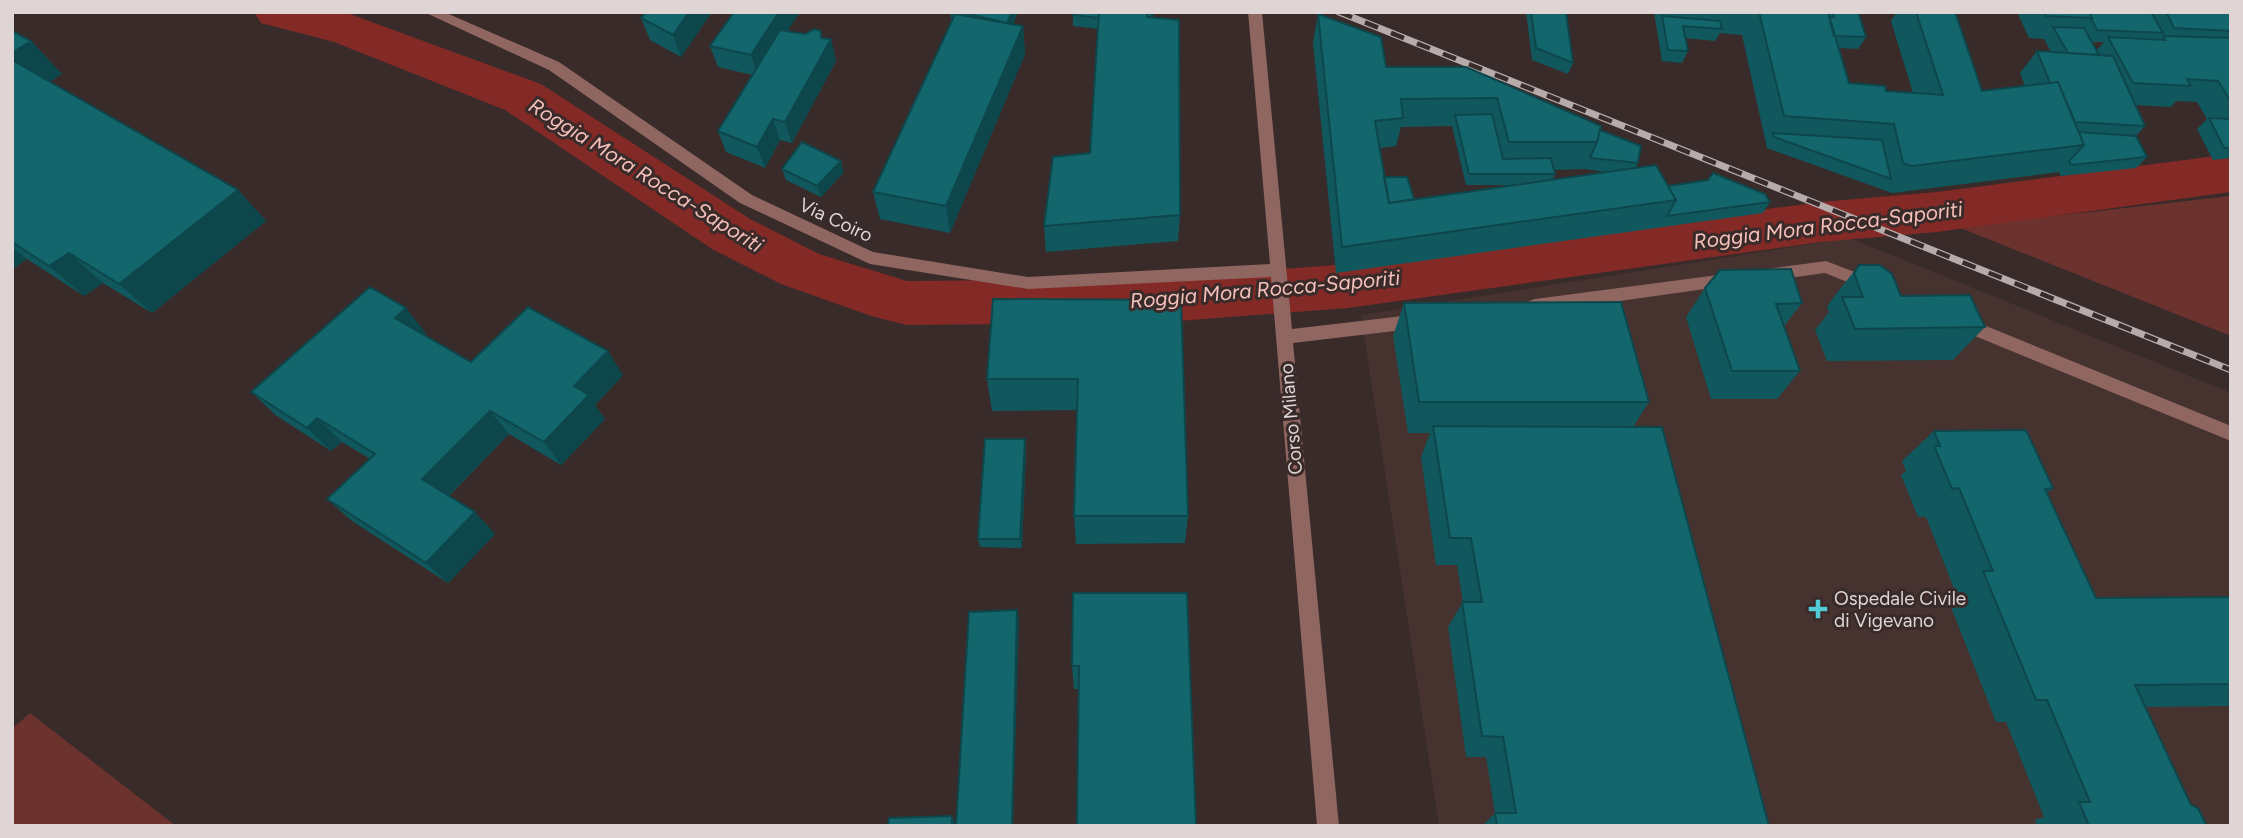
<svg xmlns="http://www.w3.org/2000/svg" width="2243" height="838" font-family="Figtree,sans-serif">
	<style>
		.built { fill: #46322f }
		.green { fill: #6c322d }
		.lines { fill: none; stroke-linecap: round; stroke-linejoin: round }
		.canal { fill: #832a26; fill-rule: evenodd }
		.minor { fill: #906661; fill-rule: evenodd }
		.rail-casing { stroke: #b6acab; stroke-width: 7 }
		.rail { stroke: #392b2a; stroke-width: 4.5; stroke-dasharray: 14; stroke-linecap: butt }
		.wall { fill: #10585d; fill-rule: evenodd }
		.shaded-wall { fill: #0d474c }
		.building { fill: #13666c; stroke: #0d474c; stroke-width: 2 }
		.poi-dot { fill: #52ccd6; stroke: #392b2a; stroke-width: 2.5 }
		.labels { text-anchor: middle; dominant-baseline: central; stroke-width: 6; stroke-linejoin: round; paint-order: stroke }
		.street-label { font-size: 19px; fill: #ded5d4; stroke: #392b2a }
		.poi-label { font-size: 19px; fill: #ded5d4; stroke: #392b2a; text-anchor: start }
		.water-label { font-size: 21px; font-style: italic; fill: #f5c0ba; stroke: #392b2a }
	</style>
	<rect width="100%" height="100%" fill="#392b2a"/>
	<path class="built" d="M1850,238l381,155v433h-792l-78,-511z"/>
	<path class="green" d="M2231,196v140l-273,-109z
		M30,713l146,113h-164v-97z"/>
	<g class="lines">
		<path class="canal" d="M254,12l93,1 194,71 209,135 69,35 88,27 245,-2 196,-15 473,-62 116,-10 294,-38v38l-294,40 -116,10 -473,66 -196,15 -245,2 -36,-9 -90,-32 -69,-35 -207,-139 -171,-68 -73,-19z"/>
		<path class="minor" d="M424,12h20l115,50 193,133 121,57 155,25 242,-13 -22,-252h14l30,317 128,-15 6,2 2,5 -2,5 -6,2 -127,15 46,483h-22l-46,-549 -243,12 -158,-25 -130,-61 -191,-133z
			M1826,261l52,20 2,5 -8,6 -47,-19 -58,8 -8,-6 8,-6z
			M1733,273l8,6 -8,6 -198,28 -6,-2 -2,-5 2,-5 6,-2z
			M1959,315l272,111v15l-278,-114 -2,-5 2,-5z"/>
		<defs>
			<path id="rail" d="M1339,12l892,358"/>
		</defs>
		<use href="#rail" class="rail-casing"/>
		<use href="#rail" class="rail"/>
	</g>
	<path class="wall" d="M712,12l-31,45 -31,-17 -9,-22z
		M734,12h66l-13,19 18,3 16,-3 1,7 9,1 5,22 -44,82 -12,-3 -15,28 -39,-16 -8,-21 34,-56 -34,-8 -8,-21z
		M950,12h67v3l-4,9 10,2 2,28 -75,179 -70,-14 -7,-27 79,-171z
		M1526,12h40l7,51 -5,11 -36,-14z
		M1654,12h174v3l2,-3h28l8,25 -8,12 -20,-1 11,35 37,8 27,2 -22,-72 6,-9h58l27,79 43,-5 -5,-13 17,-22 14,1 -7,-13 -15,-1 -12,-26h134l2,3 2,-3h76v146l-18,2 -16,-31 10,-10 -10,-17 -21,-1 -5,6 -35,-2 9,21 -9,10 11,21 -11,11 -75,8 -2,-4 -167,21 -125,-45 -25,-113 -22,-2 -5,8 -30,-3 3,13 -6,12 -20,-2zM2091,42h13l-8,9z
		M1318,14l68,53h80l134,63 38,33 -2,4 32,19 102,16 -7,11 -427,60 -23,-230zM1452,126l14,59h45l-97,14 -30,-22 -4,-29 16,-2 5,-19zM1584,169l22,3 -53,7 2,-5 -1,-4z
		M1073,15h80l27,200 -2,26 -132,11 -2,-26 46,-73 8,-124 -25,-3z
		M12,31l19,10 31,33 -13,8 189,108 28,31 -114,92 -49,-30 -19,13 -57,-37 -15,10z
		M782,169l62,3 -23,25 -35,-17z
		M1859,265l42,31 84,31 -32,33 -126,1 -12,-31 14,-18 -2,-5 5,-8z
		M1705,288l97,15 -18,23 16,45 -23,28h-66l-25,-82z
		M1181,300l7,216 -3,27 -109,1 -2,-28 3,-106 -85,1 -5,-32z
		M1404,303l245,99 -16,25 136,399h-287l13,-13 -9,-56h-20l-18,-130 15,-25 -6,-37h-21l-15,-108 9,-24h-22l-15,-97z
		M426,333l-2,2 47,27 152,13 -28,30 10,14 -44,46 -52,-31 -60,62 26,16 20,22 -47,49 -96,-62 -25,-22 43,-40 -28,-17 -11,9 -54,-35 -26,-24z
		M1934,431l119,57 -6,5 49,105 135,-1v109l-86,1 46,98 16,21h-170l-2,-6 9,-3 -38,-95h-10l-49,-125 8,-6 -29,-74h-8l-17,-42 5,-4 -4,-10z
		M1025,439l1,9 -4,100 -42,-1 -2,-8z
		M1073,593l123,233 -118,-137h-4l-2,-23z"/>
	<path class="shaded-wall" d="M689,12h23l-31,45 -8,-22z
		M779,12h21l-42,64 -7,-21z
		M1012,12h5v3l-9,20 -2,-11z
		M1023,26l2,28 -75,179 -4,-27z
		M821,31l4,18 6,-10 5,22 -44,82 -7,-21 36,-84z
		M31,41l31,33 -24,15 -26,-26v-10z
		M773,119l7,21 -15,28 -8,-21z
		M841,161l3,11 -23,25 -4,-11z
		M238,190l28,31 -114,92 -33,-29z
		M12,247l15,12 -15,10z
		M69,253l34,30 -19,13 -35,-30z
		M406,308l20,25 -10,10 -21,-25z
		M608,351l15,24 -28,30 10,14 -44,46 -17,-23 30,-56z
		M490,411l19,23 -66,67 -21,-22z
		M317,418l25,24 -11,9 -24,-23z
		M1025,439l1,9 -4,100 -2,-9z
		M475,512l20,22 -47,49 -22,-20z
		M1017,610l2,8 -6,208h-1z
		M952,816l5,10h-5z"/>
	<path class="building" d="M646,12h43l-16,23 -32,-17z
		M734,12h45l-28,43 -41,-9z
		M961,12h51l-5,11z
		M1074,12h25v6l-26,-3z
		M1099,12h48v5l32,3 1,195 -136,11 9,-69 37,-4z
		M1531,12h35l7,51 -37,-15z
		M1759,12h69l21,71 36,3 1,5 57,4 -27,-83h39l27,79 76,-9 26,63 -172,21 -9,-3 -9,-39 -110,-8z
		M1833,12h25l8,25 -32,-1 -5,-19h5z
		M2044,12h45l3,6 -46,-2z
		M2089,12h62l12,21 -66,-3 -5,-10h-1l1,-2z
		M2166,12h65v19l-57,-3z
		M1147,13l6,2 -2,2h-4z
		M955,14l68,12 -77,180 -73,-14z
		M1318,14l63,23 5,30h80l135,59 -4,16h-88l-12,-44 -96,1 2,19 -28,3 14,82 267,-38 20,35 -334,47z
		M1662,16l58,5 2,8 -39,-3 5,25 -20,-1z
		M2053,27l31,1 15,27 -31,-2z
		M814,29l7,2v7l10,1 -46,83 -12,-3 -16,28 -39,-16 62,-101 25,4z
		M12,31l19,10 -19,12z
		M2163,36l68,2v64l-13,-21 -31,-2 4,7 -58,-3 -25,-46 57,3z
		M2037,51l76,5 32,70 -70,-4 -17,-40 -8,1z
		M12,60l226,130 -119,94 -50,-31 -20,13 -37,-24z
		M1492,114l11,45 48,-1 4,16h-86l-14,-59z
		M2209,118l22,1v29h-7z
		M1600,130l41,16 -3,17 -48,-5 7,-16z
		M2079,132l57,4 11,21 -76,8 -2,-4 15,-16z
		M1773,133l109,7 9,39 -117,-42z
		M802,142l39,19 -24,25 -35,-17z
		M1713,173l52,21 5,8 -103,14 9,-16 -8,-14 40,-6z
		M1384,177h23l7,22 -25,4z
		M1859,265h21l12,9 9,22 69,-1 15,32 -130,2 -13,-32h21l-9,-24z
		M1791,269l11,34 -26,1 24,67h-68l-27,-83 15,-18z
		M370,287l36,21 -11,10 76,44 57,-55 80,44 -34,35 15,9 -45,47 -54,-31 -68,68 53,33 -49,51 -99,-64 48,-45 -58,-36 -10,10 -56,-36z
		M993,299l188,1 7,216h-114l4,-137h-91z
		M1621,302l28,100h-230l-15,-99z
		M1433,426l229,1 107,399h-272l-2,-13h21l-13,-76 -21,-1 -20,-134h20l-11,-64h-21z
		M2026,430l27,58 -8,1 51,109 135,-1v87l-96,1 56,120 7,3 9,18h-118l-10,-24h11l-43,-102h-11l-53,-129h10l-34,-83 -7,1 -18,-43h6l-6,-15z
		M985,439h40l-5,100h-42z
		M1073,593h114l9,233h-119l2,-160h-7z
		M1017,610l-5,216h-56l13,-214z
		M952,816v10h-64l1,-8z"/>
	<path class="poi-dot" d="M1814.5 598.5h7v7h7v7h-7v7h-7v-7h-7v-7h7z"/>
	<g class="labels">
		<g class="street-label">
			<text transform="translate(836 220) rotate(25)">Via Coiro</text>
			<text transform="translate(1291 419) rotate(-95)">Corso Milano</text>
		</g>
		<g class="poi-label">
			<text x="1834" y="598">Ospedale Civile<tspan x="1834" dy="22">di Vigevano</tspan></text>
		</g>
		<g class="water-label">
			<text transform="translate(646 175) rotate(32)">Roggia Mora Rocca-Saporiti</text>
			<text transform="translate(1828 225) rotate(-7)">Roggia Mora Rocca-Saporiti</text>
			<text transform="translate(1265 289) rotate(-5)">Roggia Mora Rocca-Saporiti</text>
		</g>
	</g>
	<rect width="2243" height="838" fill="none" stroke="#ded5d4" stroke-width="28"/>
</svg>
